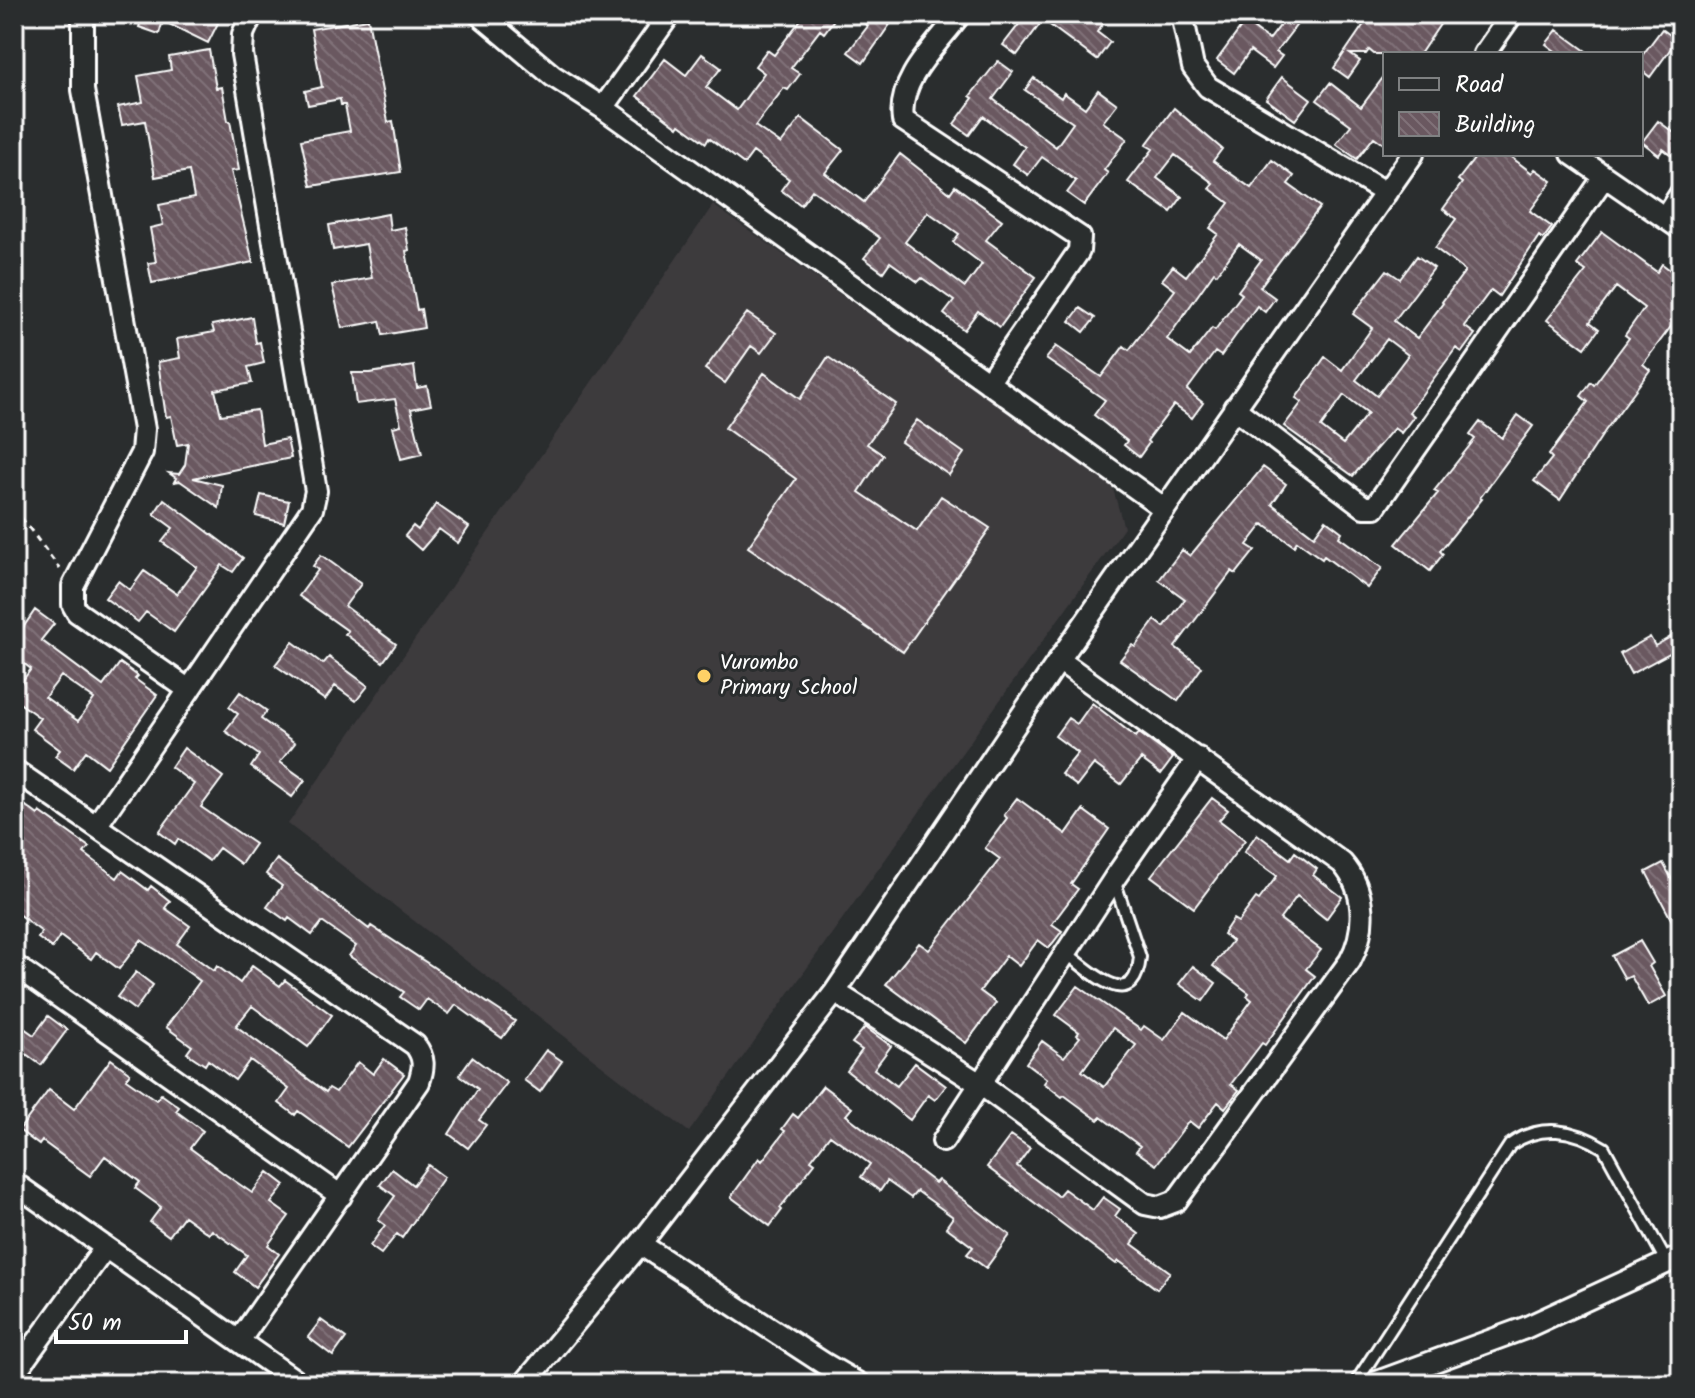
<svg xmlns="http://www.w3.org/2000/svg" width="1695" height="1398" font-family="Kalam,sans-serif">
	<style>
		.built { fill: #3d3a3d }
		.building { fill: url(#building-back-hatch); stroke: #fff; stroke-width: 2; fill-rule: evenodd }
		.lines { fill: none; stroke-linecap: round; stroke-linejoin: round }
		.lane-casing { stroke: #fff; stroke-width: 16 }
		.street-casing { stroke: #fff; stroke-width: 26 }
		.path { stroke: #fff; stroke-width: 3; stroke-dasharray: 6 6; stroke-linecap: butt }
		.lane { stroke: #2a2d2e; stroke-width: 10 }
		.street { stroke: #2a2d2e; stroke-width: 20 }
		.poi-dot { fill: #ffd166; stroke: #2a2d2e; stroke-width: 3 }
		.labels { text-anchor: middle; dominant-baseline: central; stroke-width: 6; stroke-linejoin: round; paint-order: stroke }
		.poi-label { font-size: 22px; fill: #fff; stroke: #2a2d2e; text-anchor: start }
	</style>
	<defs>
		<pattern id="building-back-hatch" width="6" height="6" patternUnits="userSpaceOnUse" patternTransform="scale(2)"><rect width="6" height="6" fill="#6a5860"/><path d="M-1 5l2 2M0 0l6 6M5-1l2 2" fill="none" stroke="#807178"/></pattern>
	</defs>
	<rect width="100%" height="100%" fill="#2a2d2e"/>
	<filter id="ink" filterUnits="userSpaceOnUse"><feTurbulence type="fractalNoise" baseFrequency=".0125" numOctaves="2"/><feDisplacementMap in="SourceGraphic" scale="16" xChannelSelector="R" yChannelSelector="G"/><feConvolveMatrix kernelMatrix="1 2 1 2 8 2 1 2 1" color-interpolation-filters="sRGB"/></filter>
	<g filter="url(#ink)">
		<path class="built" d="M713,205l399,280 12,43 -435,604 -401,-308z"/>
		<path class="building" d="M143,14h62l14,7 -11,22 -45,-22 -4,13 -20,-7z
			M805,14h33l-14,19 -4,-3 -29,38 9,6 -12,16 -4,-2 -29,38 26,18 20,-26 42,32 -18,23 39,29 36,-48 50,39 5,-7 47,34 -16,20 50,37 -36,50 -22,-16 -14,19 -20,-16 10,-13 -32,-23 -4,4 -28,-20 -7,10 -19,-14 16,-20 -40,-29 -28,-19 -11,15 -20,-15 8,-11 -36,-27 -9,12 -35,-26 -3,5 -26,-19 -2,3 -41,-31 28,-37 21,16 16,-21 19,14 -15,19 31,23 27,-37 -9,-7 12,-16 7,5zM928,212l31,22 -6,8 29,22 -17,23 -60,-45z
			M873,14h12l8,6 -30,43 -15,-11 20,-26 -3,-2z
			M1027,14h83l-13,18 13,10 -13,18 -54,-40 -26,35 -14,-10z
			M1289,14h16l-29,38 6,4 -9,12 -23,-17 -16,22 -17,-13 28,-38 24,18z
			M1371,14h76l-27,40h-46l-5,-4 -3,4h-16l10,7 -12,17 -14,-10z
			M368,19l20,103 5,-1 8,51 -90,14 -10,-46 49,-9 -5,-26h-4l-1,-6 -32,6 -3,-14 17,-4 -11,-58z
			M1662,29l15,11 -27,37 -9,-7v-13z
			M1557,30l33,24h-31l-13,-10z
			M209,50l7,38 6,-1 6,34h2l9,49 -8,1 22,91 -101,21 -4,-20 8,-1 -6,-34 13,-3 -4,-20 35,-7 -5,-27 -34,6 -10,-56 -23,4 -4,-18 25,-5 -5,-26 33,-6 -2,-13z
			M998,61l15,11 -20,27 63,48 17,-24 -48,-33 9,-12 27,20 3,-5 21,15 13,-18 19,14 -14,18 24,17 -23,31 4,3 -24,32 -17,-12 9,-12 -34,-24 -14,18 -15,-11 12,-17 -42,-31 -14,19 -15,-11 19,-26 -3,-2z
			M1385,75v70l-11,-8 -17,22 -21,-15 15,-19 -34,-25 13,-17 31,24z
			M1282,77l29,22 -16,21 -29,-21z
			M1174,108l48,41 -9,12 38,27 21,-28 22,16 -6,8 32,23 -60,80 15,11 -10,14 -8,-6 -36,50 -6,-4 -28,38 16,13 -11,15 -18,-13 -27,36 2,2 -10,14 -15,-12 3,-4 -33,-26 11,-15 -59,-41 10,-13 45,31 23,-31 5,4 46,-60 -13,-10 11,-14 13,10 32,-42 -8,-6 19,-25 -20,-15 4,-5 -38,-28 -18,23 25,19 -11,15 -43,-30 25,-33 -7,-4zM1239,244l22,16 -23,31 4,3 -27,36 -3,-2 -22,28 -23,-17 47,-67 3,2z
			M1658,121l23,17v24l-18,-13 -4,6 -17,-13z
			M1478,154h29l25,19 3,-4 17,12 -22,30 22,16 -9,12 -4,-3 -40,60 -8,-6 -27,36 11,8 -13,18 -6,-4 -19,26 -28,38 5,4 -13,17 -7,-5 -41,48 -69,-50 18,-24 -6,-4 29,-41 17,13 30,-42 -19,-14 34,-44 13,9 17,-23 17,12 -40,53 23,17 26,-35 -1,-1 23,-31 -30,-23 21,-29 -13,-10 19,-26 -4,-3zM1387,339l21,16 -31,41 -21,-16zM1344,395l24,18 -25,31 -22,-17z
			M388,214l2,16 15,-3 4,23 -3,1 11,59 4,-1 3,19 -41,7 -3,-14 -38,7 -10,-43 40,-7 -6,-34 -33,6 -4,-25z
			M1602,232l55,40 5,-8 19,14v52l-8,-6 -30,40 7,6 -45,61 -45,69 -26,-19 18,-23 -3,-3 39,-53 -7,-6 10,-14 3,3 35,-47 -4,-3 19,-27 -28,-21 -26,35 9,7 -14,19 -38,-28 39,-49 -9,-6z
			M1080,308l15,10 -11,14 -14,-11z
			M747,313l29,20 -15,20 -10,-7 -26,37 -20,-14z
			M252,317l4,26 4,-1 4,21 -16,4 4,16 -37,7 6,25 36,-5 5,34 25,-5 4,19 -98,20 29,7 -3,23 -39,-27 -6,1 2,-4 -7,-5 10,1 6,-9 3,-22 -11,2 -6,-29 -5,1 -8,-55 22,-4 -3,-19 37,-7 -2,-7z
			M828,357l68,47 -29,40 16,11 -24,37 58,39 24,-35 49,32 -87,124 -155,-105 48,-68 -71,-51 39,-55 36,26z
			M414,366l3,22 10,-2 4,19 -20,4 11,45 -21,5 -8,-32 8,-2 -6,-26 -39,5 -4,-31h18z
			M1518,415l15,11 -53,72 2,1 -42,52 3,3 -13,17 -34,-27 42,-51 -4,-2 41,-52 -5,-4 10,-13 22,16z
			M917,420l47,33 -15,22 -48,-33z
			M1263,467l23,17 -14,20 42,32 12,-16 16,12 -3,5 43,31 -15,20 -43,-32 -2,3 -25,-18 -3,5 -31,-22 -16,21 8,5 -19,24 -4,-3 -57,76 27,20 -24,34 -58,-41 12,-15 3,2 20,-27 9,7 21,-28 -26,-19 23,-30 8,6z
			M261,495l28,6 -5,22 -28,-7z
			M164,499l79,59 -10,14 -11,-7 -48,67 -28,-20 -8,10 -33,-24 13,-17 12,9 14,-19 33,23 20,-27 -35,-25 11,-14 -19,-14z
			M436,504l33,23 -11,16 -19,-14 -18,21 -16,-14 8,-10 5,4z
			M321,555l40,29 -16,22 51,38 -13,18 -38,-28 3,-3 -49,-35 19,-26 -5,-4z
			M35,610l19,14 -13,16 62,46 17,-23 18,13 -3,3 22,16 -50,72 -21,-16 -13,18 -18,-13 5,-6 -28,-21 8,-11 -26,-19v-7l17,-23 -17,-13v-33l8,6zM61,676l33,23 -16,22 -33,-24z
			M1681,631v16l-50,27 -11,-20 30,-17 5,9z
			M293,642l30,22 6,-7 39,29 -12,15 -21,-15 -10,14 -50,-35z
			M240,692l27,19 -6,8 34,24 -15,19 25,18 -13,17 -41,-30 8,-12 -34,-24 13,-17 -9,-7z
			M1092,703l44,34 3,-4 34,25 -12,16 -20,-15 -20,25 -27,-20 -17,22 -16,-12 17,-21 -23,-17 13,-18 9,6z
			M184,748l39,29 -22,30 54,37 -14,20 -22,-16 -10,13 -31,-22 -3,5 -16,-12 35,-48 -23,-17z
			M14,797l24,18 2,-3 49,35 -5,6 33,25 5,-7 26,19 3,-4 19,15 -5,7 25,18 -13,18 37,27 3,-5 23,17 12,-17 28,20 5,-6 47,35 -24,32 -56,-41 -16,20 90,66 3,-4 7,4 22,-30 15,12 11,-15 20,15 -56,73 -50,-36 -3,4 -16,-12 10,-14 -39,-29 -15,20 -27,-20 -3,5 -18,-12 5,-7 -26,-19 34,-46 -33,-24 -26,-17 -22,29 -23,-17 -5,7 -31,-23 -8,12 -14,-10 4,-6 -28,-21z
			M1017,798l49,36 17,-24 26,19 -38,55 7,5 -26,35 10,7 -13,17 -11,-8 -19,26 -13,-10 -26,35 16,12 -30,40 -80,-59 33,-41 10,7 71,-91 -15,-11 22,-30 -3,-3z
			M1212,798l16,12 -9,10 26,20 -51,68 -43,-32z
			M1257,834l33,25 5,-7 22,17 -4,6 29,22 -16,22 -29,-23 -17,23 41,31 -15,19 9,7 -50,69 -3,-2 -31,41 8,6 -14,18 -7,-6 -20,26 -9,-7 -33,44 -20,-14 4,-5 -39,-29 -3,3 -34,-25 -2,2 -18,-14 3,-4 -21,-16 16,-22 22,16 16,-20 -3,-2 2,-3 -23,-17 22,-29 63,44 3,-4 20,14 21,-28 38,28 29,-40 -5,-4 2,-3 -36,-27 19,-25 -9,-7 10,-15 5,3 18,-24 3,2 18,-24 -33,-24zM1113,1028l23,17 -32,42 -22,-16z
			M277,859l92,70 2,-3 144,95 -13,17 -46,-33 -7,9 -22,-15 -8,11 -19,-13 4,-5 -55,-36 7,-10 -34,-24 -10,13 -23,-17 -2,3 -20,-14 15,-21 -16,-12z
			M1663,863l18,33v20l-9,5 -26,-49z
			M1640,941l13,22 -4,3 17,30 -18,10 -17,-30 -6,3 -13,-23z
			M1193,966l23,17 -13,18 -24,-17z
			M136,972l17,13 -18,25 -18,-13z
			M48,1016l19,14 -26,35 -27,-20v-24l20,14z
			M865,1027l26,19 -17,23 23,17 18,-23 31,23 -11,14 -7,-5 -18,25 -63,-49 15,-21 -10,-7z
			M546,1050l16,11 -22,31 -16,-12z
			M472,1057l35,26 -28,37 7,5 -18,23 -19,-14 29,-45 -19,-14z
			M111,1059l19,14 -4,6 30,21 5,-6 18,13 -3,4 27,20 -13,17 36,27 26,18 16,-21 17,13 -14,18 18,13 -21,29 11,9 -24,33 -20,-15 12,-17 -35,-25 -3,4 -25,-18 -15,20 -19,-14 11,-15 -26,-19 5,-6 -35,-26 -15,20 -48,-35 -3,4 -20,-15 30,-40 25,19z
			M823,1086l29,22 -6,7 89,68 3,-3 72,55 -24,33 -19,-14 6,-7 -27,-20 7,-10 -36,-26 -6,7 -24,-17 -7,10 -19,-14 9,-13 -40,-29 -19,25 4,3 -35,45 2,2 -12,16 -39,-29 28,-39 3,3 23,-30 -3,-2 11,-15 5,4z
			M1011,1135l19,13 -13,18 41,30 6,-7 29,21 10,-13 17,12 -5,7 24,18 -7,10 38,28 -13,17 -38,-28 -3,3 -129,-97z
			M428,1165l16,12 -42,61 -5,-4 -16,20 -11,-8 15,-21 -7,-5 17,-24 -15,-11 12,-16 21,16z
			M321,1320l25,18 -13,18 -25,-19z"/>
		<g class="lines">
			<defs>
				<path id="lane" d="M1066,953c25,18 68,63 74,4l-26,-77
					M1355,1384l155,-239c30,-22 64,-16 94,3l63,115"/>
				<path id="street" d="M83,14v76l61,339 -2,23 -69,134v19l4,7 112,78 123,-181 4,-18 -74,-437 1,-20 9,-20
					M479,14l74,62 50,32 562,401
					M960,14c-23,31 -63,65 -57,106l177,117 -1,14 -91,132
					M1182,14l11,53 15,20 178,106
					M1484,54l28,-40
					M603,108l67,-94
					M1572,154l109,75
					M1665,218l16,-25
					M1234,408l130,99h11l229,-330
					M14,770l401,275c10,13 9,22 4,37l-180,259
					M96,826l93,-136
					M14,965l327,231
					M835,992l145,92 165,120 15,3 16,-6 174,-240c17,-32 16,-71 -8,-98l-283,-203
					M943,1141l171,-262 84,-121
					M14,1183l286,201
					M640,1244l183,119 36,21
					M14,1374l91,-126
					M524,1384l116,-140 195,-252 224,-332 354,-506
					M1372,1384l153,-56 156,-72"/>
			</defs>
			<use href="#lane" class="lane-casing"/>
			<use href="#street" class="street-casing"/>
			<path class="path" d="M14,508l46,61"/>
			<use href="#lane" class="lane"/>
			<use href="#street" class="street"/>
		</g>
	</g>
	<circle class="poi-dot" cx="704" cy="676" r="8"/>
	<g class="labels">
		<g class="poi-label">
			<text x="720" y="663">Vurombo<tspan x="720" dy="25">Primary School</tspan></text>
		</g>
	</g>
	<rect width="1695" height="1398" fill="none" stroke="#2a2d2e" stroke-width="48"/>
	<rect x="24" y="24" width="1647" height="1350" fill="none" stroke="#fff" stroke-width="3" filter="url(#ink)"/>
	<rect x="1383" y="52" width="260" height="104" fill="#2a2d2e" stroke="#7f8182" stroke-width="2"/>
	<rect x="1399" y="78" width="40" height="12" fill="#2a2d2e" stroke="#7f8182" stroke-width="2"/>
	<text x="1455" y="92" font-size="24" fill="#ffffff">Road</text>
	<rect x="1399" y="112" width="40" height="24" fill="url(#building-back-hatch)" stroke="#7f8182" stroke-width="2"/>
	<text x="1455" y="132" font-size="24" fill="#ffffff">Building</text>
	<path d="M56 1330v12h130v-12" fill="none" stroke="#ffffff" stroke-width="4"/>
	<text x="68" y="1330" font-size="24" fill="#ffffff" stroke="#2a2d2e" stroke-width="6" paint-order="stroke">50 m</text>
</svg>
